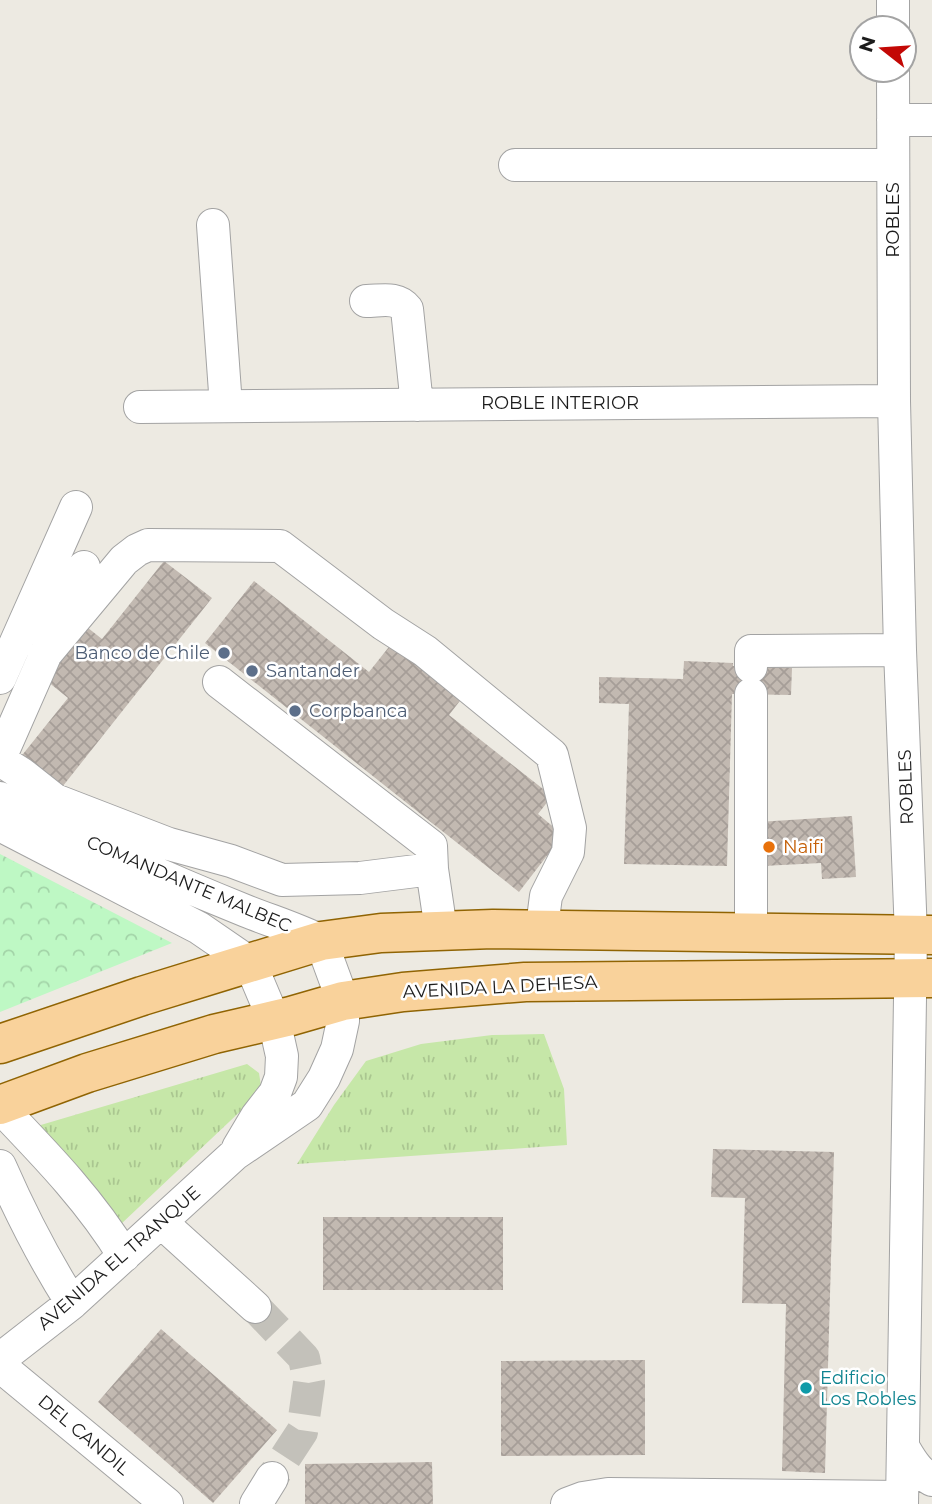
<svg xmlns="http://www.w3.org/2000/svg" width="932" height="1504" font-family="Montserrat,sans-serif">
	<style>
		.grass { fill: url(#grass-tufts) }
		.park { fill: url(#park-crowns) }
		.building { fill: url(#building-cross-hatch) }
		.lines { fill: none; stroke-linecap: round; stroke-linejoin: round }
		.minor-tunnel { stroke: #c3c1ba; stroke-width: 32; stroke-dasharray: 32 16; stroke-linecap: butt }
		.minor-casing { stroke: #a3a3a3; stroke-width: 34 }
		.major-casing { stroke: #906403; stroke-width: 41 }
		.minor { stroke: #fff; stroke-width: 32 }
		.major { stroke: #f9d29b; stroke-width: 38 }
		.service-dot { fill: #5c6f8a; stroke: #fff; stroke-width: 2.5 }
		.food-dot { fill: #e8710a; stroke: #fff; stroke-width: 2.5 }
		.culture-dot { fill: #0f9aa8; stroke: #fff; stroke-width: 2.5 }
		.labels { text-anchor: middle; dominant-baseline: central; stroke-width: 5; stroke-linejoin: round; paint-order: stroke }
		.street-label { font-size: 18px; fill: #1c1c1c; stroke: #fff }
		.service-label { font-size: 18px; fill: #4e5e75; stroke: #fff; text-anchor: start }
		.food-label { font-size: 18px; fill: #c56008; stroke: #fff; text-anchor: start }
		.culture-label { font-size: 18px; fill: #0d838f; stroke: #fff; text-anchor: start }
	</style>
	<defs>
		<pattern id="grass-tufts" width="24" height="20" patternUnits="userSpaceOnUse" patternTransform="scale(1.75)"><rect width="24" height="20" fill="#c6e7a8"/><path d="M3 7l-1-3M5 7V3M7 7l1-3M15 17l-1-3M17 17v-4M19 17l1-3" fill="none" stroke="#aac690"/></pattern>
		<pattern id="park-crowns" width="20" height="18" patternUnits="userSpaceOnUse" patternTransform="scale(1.75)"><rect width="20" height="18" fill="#bef8c4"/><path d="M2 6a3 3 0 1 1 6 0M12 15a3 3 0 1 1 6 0" fill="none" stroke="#a3d4a8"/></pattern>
		<pattern id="building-cross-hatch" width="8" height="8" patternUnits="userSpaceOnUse" patternTransform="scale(1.75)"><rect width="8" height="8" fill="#c2b9b1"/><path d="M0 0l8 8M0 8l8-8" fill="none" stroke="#a69e98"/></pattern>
	</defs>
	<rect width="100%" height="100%" fill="#edeae2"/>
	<path class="grass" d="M544,1034l20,55 3,56 -270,19 37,-59 32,-44 55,-17 71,-9z
		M247,1064l12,9 2,13 -14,19 -127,120 -86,-98z"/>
	<path class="park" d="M0,854l172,89 -172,69z"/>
	<path class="building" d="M164,561l48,37 -157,198 -40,-32 53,-66 -26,-21 41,-53 19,15z
		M254,581l115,91 27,-34 70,55 -17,22 103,81 -14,18 25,21 -44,57 -314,-249z
		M684,661l49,2v3l59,2 -1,27 -59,-1 -5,172 -103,-2 5,-160 -30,-1v-26l84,2z
		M852,816l4,61 -34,2 -1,-16 -58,3 -3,-44z
		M713,1149l121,3 -9,321 -43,-2 4,-167 -44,-1 3,-105 -34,-1z
		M323,1217h180v73h-180z
		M161,1329l116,101 -64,73 -115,-101z
		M645,1360v95l-144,1v-95z
		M432,1462l1,42h-128v-40z"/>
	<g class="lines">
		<path class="minor-tunnel" d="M255,1307l49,51 5,25 -7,49 -30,46"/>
		<defs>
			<path id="minor" d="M893,28v-28
				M893,70l1,331 6,249 11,285 -9,569
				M893,120h39
				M515,165h378
				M213,225l13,181
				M366,301c15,0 31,-5 41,8l10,96
				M140,407l754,-6
				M44,656l80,-96 13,-10 11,-5 132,1 103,78 42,27 127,104 18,73 -2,24 -22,44 -3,23 2,12
				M751,667v-16l149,-1
				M0,678l76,-171
				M219,682l212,164 1,23 9,61
				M0,758l84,-191
				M0,760l22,14 33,26 114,44 62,17 51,19 78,-2 72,-9
				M0,798c80,42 163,80 246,113 25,10 51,18 75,30l22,60v20l-6,28 -13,29 -17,27 -72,49 -163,149 -72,56
				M0,825l199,103 51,35 24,57 8,36 -1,21 -6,16 -18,23 -19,32
				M751,933v-239
				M0,1107c44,46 91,94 124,149
				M0,1166c21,48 44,93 72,137
				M161,1222l94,85
				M0,1366l167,138
				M905,1450c7,12 14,23 27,30
				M256,1504l16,-26
				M567,1504l16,-6 25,-4 294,3"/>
			<path id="major" d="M0,1044l142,-48 179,-55 60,-8 112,-4 439,6
				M0,1105l87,-32 127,-39 77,-18 52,-15 60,-9 122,-10 407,-4"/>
		</defs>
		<use href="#minor" class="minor-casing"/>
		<use href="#major" class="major-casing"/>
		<use href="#minor" class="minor"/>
		<use href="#major" class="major"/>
	</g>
	<g class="service-dot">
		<circle cx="224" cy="653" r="7"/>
		<circle cx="252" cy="671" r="7"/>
		<circle cx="295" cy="711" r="7"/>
	</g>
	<circle class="food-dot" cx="769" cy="847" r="7"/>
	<circle class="culture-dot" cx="806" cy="1388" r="7"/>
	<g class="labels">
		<g class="street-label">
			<text transform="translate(893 220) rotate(-90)">ROBLES</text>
			<text x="560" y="403">ROBLE INTERIOR</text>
			<text transform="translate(906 787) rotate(-92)">ROBLES</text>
			<text transform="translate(189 884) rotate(23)">COMANDANTE MALBEC</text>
			<text transform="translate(500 987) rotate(-3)">AVENIDA LA DEHESA</text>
			<text transform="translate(119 1258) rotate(-41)">AVENIDA EL TRANQUE</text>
			<text transform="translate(84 1435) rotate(40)">DEL CANDIL</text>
		</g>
		<g class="service-label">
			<text x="210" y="653" text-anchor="end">Banco de Chile</text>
			<text x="266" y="671">Santander</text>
			<text x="309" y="711">Corpbanca</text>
		</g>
		<g class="food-label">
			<text x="783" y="847">Naifi</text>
		</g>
		<g class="culture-label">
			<text x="820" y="1378">Edificio<tspan x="820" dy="21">Los Robles</tspan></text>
		</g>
	</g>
	<g transform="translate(883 49) rotate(287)"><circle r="33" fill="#ffffff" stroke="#a4a4a4" stroke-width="2"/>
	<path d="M0-5L12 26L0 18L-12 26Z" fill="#c30805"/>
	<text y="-10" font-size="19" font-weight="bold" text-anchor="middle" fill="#1c1c1c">N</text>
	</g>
</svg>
